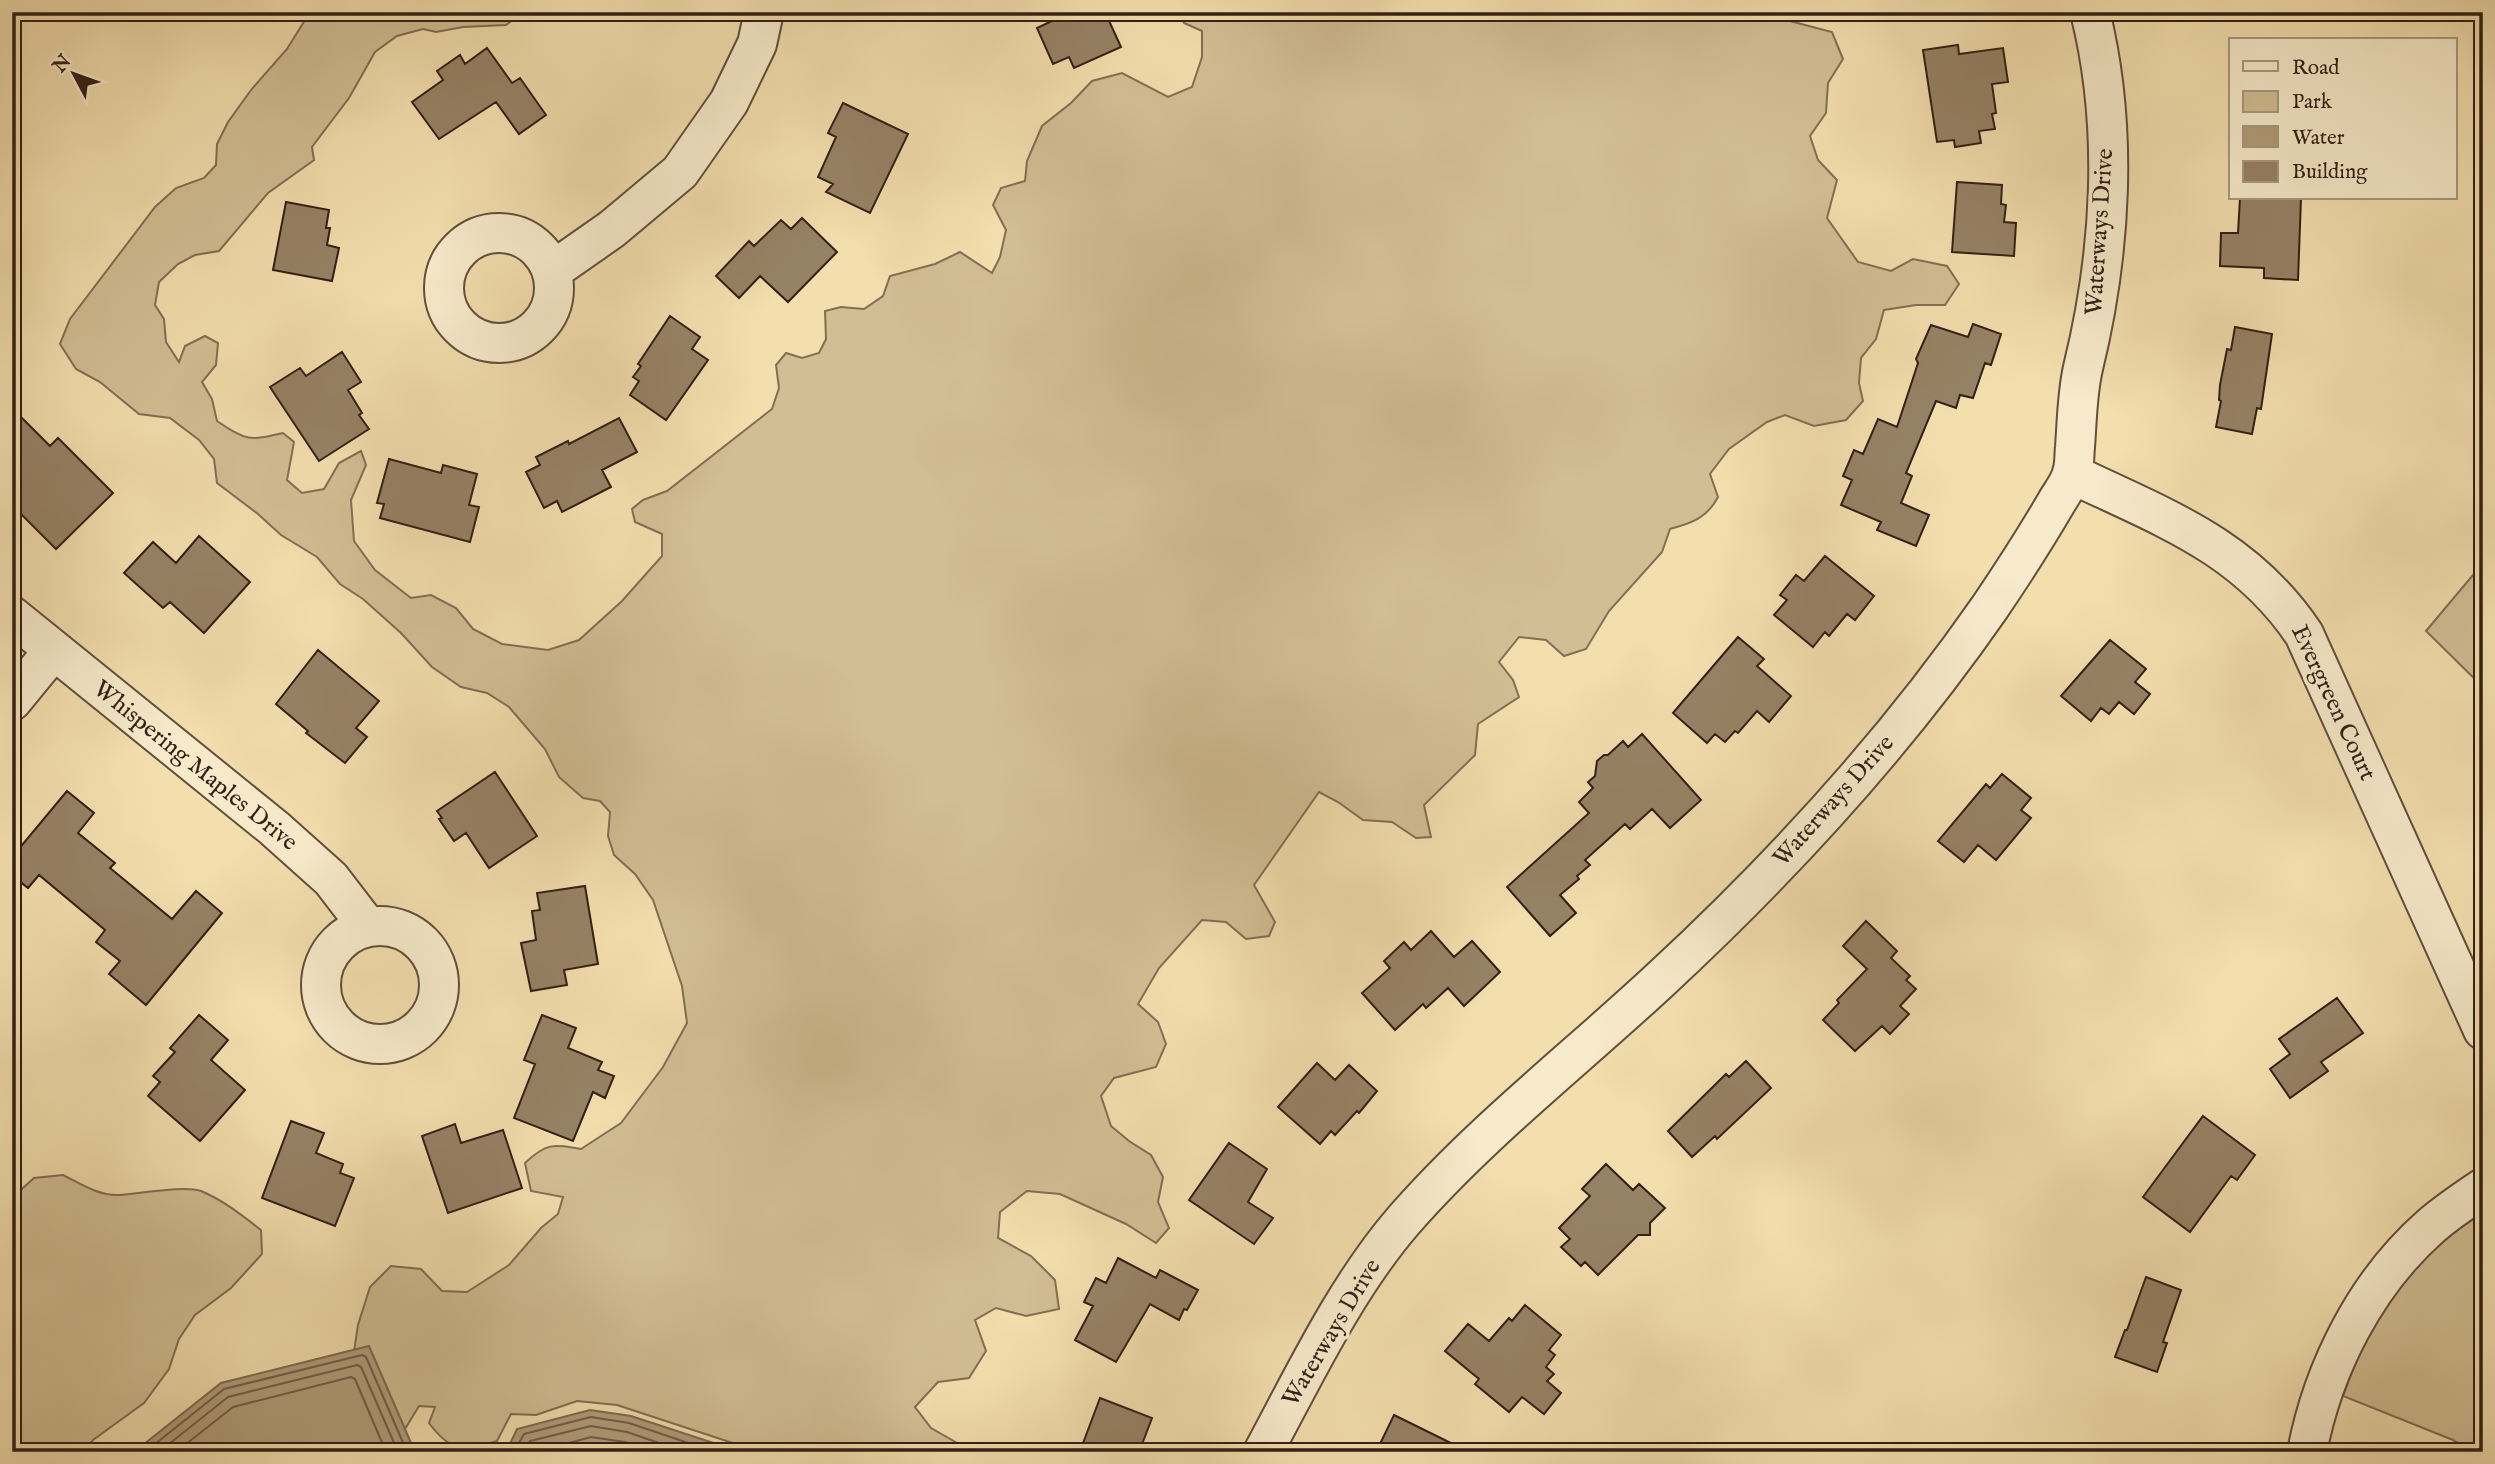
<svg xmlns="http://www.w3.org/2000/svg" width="2495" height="1464" font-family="'IM FELL English',serif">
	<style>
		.green { fill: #d2be94; stroke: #826e55; stroke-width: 2 }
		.water { fill: #b19d7a; stroke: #7e6b52; stroke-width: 2 }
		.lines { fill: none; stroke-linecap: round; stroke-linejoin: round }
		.shore { stroke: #725e48; stroke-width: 2 }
		.building { fill: #968265; stroke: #321f16; stroke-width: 2 }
		.minor-casing { stroke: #624f3c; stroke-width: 42 }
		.minor { stroke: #f7eaca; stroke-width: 38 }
		.labels { text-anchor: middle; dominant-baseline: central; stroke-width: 7; stroke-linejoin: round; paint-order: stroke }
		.street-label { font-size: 24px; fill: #321f16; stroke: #f7eaca }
	</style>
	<rect width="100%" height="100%" fill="#f3deae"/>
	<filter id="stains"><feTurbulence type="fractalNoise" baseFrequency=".00286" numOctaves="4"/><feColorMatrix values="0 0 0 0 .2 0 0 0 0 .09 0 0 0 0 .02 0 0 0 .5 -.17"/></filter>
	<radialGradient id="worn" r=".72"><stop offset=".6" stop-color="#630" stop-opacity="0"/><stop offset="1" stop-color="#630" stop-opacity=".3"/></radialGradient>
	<path class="green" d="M310,12h213l-17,13 -43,2 -27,5 -13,-3 -26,7 -22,16 -26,46 -37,49 2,13 -46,33 -49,58 -24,4 -17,9 -19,18 -4,23 9,14 2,23 13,20 6,-16 20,-10 13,7 -2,22 -14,17 10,17 5,22c30,20 32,20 66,12l11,9 -7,38 15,13 22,-4 15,-26 22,-12 5,14 -15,35 3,41 21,29 36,28 20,-3 25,13 17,21 29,15 46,6 31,-10 43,-39 40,-45v-22l-27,-12 -3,-13 11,-9 24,-9 105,-82 7,-21 -3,-23 10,-12 16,5 17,-5 7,-14 -1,-28 16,-4 23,2 19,-13 7,-20 45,-12 25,-12 32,21 8,-16 6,-27 -13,-25 8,-17 24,-7 2,-20 15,-35 29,-23 21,-22 30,-8 46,24 24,-10 10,-30v-26l-18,-8 -4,-11h586l1,3 65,17 11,27 -15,24 -2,30 -16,23 8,24 19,20 -10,38 31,44 33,9 22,-12 34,7 12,18 -14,21h-29l-32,5 -8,29 -15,19 -2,25 4,18 -17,19 -32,6 -29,-11 -18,7 -38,27 -19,25 8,23c-11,21 -26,26 -48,32l-8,23 -53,59 -23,38 -22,7 -18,-16 -27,-3 -20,25 14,18 6,17 -41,27 -3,31 -51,50 7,32 -15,1 -24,-16 -29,-2 -25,-18 -19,-10 -65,93 21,37 -6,14 -23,3 -20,-17 -24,-2 -43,48 -21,36 20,18 8,22 -10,23 -42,11 -13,18 10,30 18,15 22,14 12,22 -5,25 11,26 -13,15 -30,-19 -66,-30 -33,-3 -27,21 -2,26 33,18 24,24 4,29 -33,7 -30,-8 -21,12 11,31 -17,27 -31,4 -23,25 16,21 28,16v8h-199l-143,-47 -40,-4 -41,14 -25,-1 -14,27c-33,10 -45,13 -68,-18l6,-16 -16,-1 -25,41 -43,-76 7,-46 12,-38 21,-21 30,3 21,22 25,1 42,-27 32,-37 17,-14 5,-17 -32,-6 -6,-28c21,-20 28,-19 56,-14l40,-26 42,-56 24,-44 -5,-37 -29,-86 -18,-26 -21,-19 -6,-19 2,-24 -10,-11 -17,-3 -24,-21 -14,-28 -36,-42 -22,-14 -26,-6 -29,-20 -31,-34 -38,-34 -23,-15 -23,-27 -36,-22 -23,-21 -41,-31 -3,-24 -15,-19 -29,-22 -31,-4 -39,-32 -24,-13 -16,-25 10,-25 85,-112 21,-19 28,-10 12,-13 1,-21 11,-22 23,-32 36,-41z
		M2483,563v124l-57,-56z
		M63,1175c18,9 36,21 56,20 20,-1 65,-10 82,-4 22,9 42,25 60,39l1,24 -31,34 -36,27 -16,24 -10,30 -25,34 -51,37 -9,12h-72v-254l22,-20z
		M2483,1213v239h-11l-19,-12 -110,-44c19,-57 51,-110 95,-151 13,-13 30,-22 45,-32z"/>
	<path class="water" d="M369,1346l46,106h-281l87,-69z
		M590,1410l41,6 110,36h-235l11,-23z"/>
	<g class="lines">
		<path class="shore" d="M145,1452l79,-63 138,-34 4,2 41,95
			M159,1452l69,-55 129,-32 4,2 37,85
			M176,1452l57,-45 118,-30 4,2 31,73
			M514,1452l10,-18 67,-17 38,6 86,29
			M524,1452l6,-11 61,-15 36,6 58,20
			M536,1452l55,-15 34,5 28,10"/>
	</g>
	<path class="building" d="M1049,12h56l16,35 -47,21 -5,-11 -16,7 -16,-36 15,-7z
		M1958,45l1,9 44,-6 5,34 -16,2 4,29 -4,1 3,15 -16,2 2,12 -26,4 -1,-7 -17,2 -14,-92z
		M487,48l25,35 8,-5 26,37 -27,19 -23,-32 -57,37 -27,-37 31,-22 -6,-9 23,-16 5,9z
		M843,103l65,31 -38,79 -44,-21 7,-8 -15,-7 18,-40 -8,-4z
		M1957,182l45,3 -1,19 5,1 -2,17 12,1 -2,33 -62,-4z
		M2240,198h61l-3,82 -34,-2v-10l-44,-2 1,-33h17z
		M286,202l43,8 -3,18h4l-3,17 12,3 -7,33 -59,-11z
		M802,218l35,34 -49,50 -28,-26 -21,22 -23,-22 33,-35 5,5 27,-26 10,9z
		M670,316l30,21 -8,12 16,11 -42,60 -36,-25 9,-14 -6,-4 8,-11 -3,-2z
		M1973,324l28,10 -10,31 -6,-2 -12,35 -13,-3 -4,13 -20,-7 -30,72 6,3 -11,27 28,12 -13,31 -39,-16 4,-8 -40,-17 11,-25 -9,-4 11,-26 9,4 15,-35 19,8 21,-64 -2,-4 15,-34 37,12z
		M2235,327l37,7 -11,75 -4,-1 -5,26 -36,-7 5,-26 -2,-1 1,-15 7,-36 4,1z
		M342,352l19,30 -13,8 14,23 -3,2 10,14 -50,32 -49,-74 30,-19 6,8z
		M12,408l38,38 8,-8 55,55 -57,56 -44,-44z
		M619,418l18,34 -35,18 9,17 -49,25 -5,-11 -13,7 -18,-36 14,-7 -4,-8 32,-16 1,3z
		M389,459l52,14 2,-8 34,9 -8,31 10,2 -9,35 -90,-24 4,-14 -7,-1z
		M199,536l51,46 -46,51 -34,-31 -7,6 -39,-35 29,-31 23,21z
		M1825,556l49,40 -19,24 -8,-6 -18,22 -4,-4 -12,15 -39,-32 13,-15 -7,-5 16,-20 8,6z
		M1738,637l26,22 -7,7 34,30 -22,26 -12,-11 -19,22 -3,-2 -10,11 -10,-8 -8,9 -34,-30z
		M2110,640l36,29 -11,13 15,12 -16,20 -15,-12 -10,12 -8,-6 -10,13 -30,-25z
		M318,650l61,51 -23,27 11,9 -22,26 -39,-30 2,-2 -32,-27z
		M1642,734l59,66 -31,28 -18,-19 -22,20 -5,-5 -40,36 5,5 -13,11 2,3 -19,16 16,18 -26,23 -43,-49 82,-74 -10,-11 14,-14 -5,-6 7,-6 2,-15 7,-6h4l15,-14 5,6z
		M495,772l42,64 -48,32 -23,-35 -12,8 -15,-22 3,-1 -5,-7z
		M2002,774l29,24 -10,12 10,8 -35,42 -18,-15 -14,17 -26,-21 48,-57 4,4z
		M67,791l27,22 -16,20 37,30 -5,5 62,51 24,-28 26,22 -76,92 -37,-31 11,-13 -24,-19 9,-12 -66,-55 -11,13 -16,-13v-18z
		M585,886l13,78 -34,6 3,15 -36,6 -10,-48 15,-3 -4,-29 8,-1 -3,-17z
		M1866,921l31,30 -6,7 19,18 -4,4 10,9 -16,17 9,8 -19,20 -8,-8 -27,25 -32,-31 16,-17 -2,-3 30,-31 -24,-23z
		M1431,931l23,26 18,-16 28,31 -36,34 -16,-18 -22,20 -3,-4 -28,26 -33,-37 28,-25 -6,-7 20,-19 7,8z
		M2337,998l26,35 -42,29 7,9 -38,27 -20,-29 20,-15 -11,-15z
		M199,1015l29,25 -17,20 34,30 -45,51 -52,-45 12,-14 -7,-6 22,-24 -5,-4z
		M542,1015l34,13 -8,20 34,14 -4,8 16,6 -9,22 -12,-6 -20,49 -59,-23 21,-54 -11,-4z
		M1746,1061l25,27 -54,51 -2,-3 -23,21 -24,-26 58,-57 3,3z
		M1317,1063l18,17 14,-15 28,26 -18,22 -2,-2 -22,24 -4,-4 -11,13 -42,-37z
		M2203,1116l52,39 -18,25 -6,-4 -41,56 -47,-35z
		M291,1121l33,12 -8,20 27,11 -3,9 14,5 -19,48 -73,-28z
		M455,1124l6,19 42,-13 19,58 -74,25 -26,-77z
		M1229,1143l38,26 -19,33 25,16 -19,26 -65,-44z
		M1606,1164l27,26 6,-6 26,24 -15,15v12h-12l-40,40 -13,-13 -4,4 -20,-19 9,-8 -11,-11 31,-32 -8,-7z
		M1118,1258l38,20 4,-8 38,20 -11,20 -3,-1 -5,11 -29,-16 -34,58 -41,-22 18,-34 -9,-4 12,-24 10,5z
		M2146,1277l35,13 -18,52 4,1 -10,29 -42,-15 10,-27h2z
		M1525,1305l36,30 -12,15 6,5 -9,12 8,7 -7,7 14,12 -17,21 -22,-17 -13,15 -34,-28 4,-5 -34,-28 23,-27 21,17 20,-23 3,3z
		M1100,1398l52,20 -13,34h-42l-15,-6z
		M1394,1415l75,37h-77l-13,-6z"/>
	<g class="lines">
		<defs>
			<path id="minor" d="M444 288a55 55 0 1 1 110 0a55 55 0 1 1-110 0Z
				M552,271l60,-42 68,-57 49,-70 28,-58 7,-32
				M2072,474c92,44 173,72 232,160l179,396
				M12,616l262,212 57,51 36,47
				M12,701l41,-50
				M321 985a59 59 0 1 1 118 0a59 59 0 1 1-118 0Z
				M1263,1452c42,-78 83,-165 141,-232 77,-88 170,-160 256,-240 122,-113 235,-236 330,-373 23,-34 45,-68 66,-104 5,-9 14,-20 16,-30 3,-8 2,-18 3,-26 2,-26 2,-53 8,-79 28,-114 36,-240 7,-356
				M2307,1452c16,-84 59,-169 124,-226 16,-14 34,-26 52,-38"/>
		</defs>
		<use href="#minor" class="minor-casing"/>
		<use href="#minor" class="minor"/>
	</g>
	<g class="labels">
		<g class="street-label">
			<text transform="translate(2100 232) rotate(-86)">Waterways Drive</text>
			<text transform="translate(2333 703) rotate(65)">Evergreen Court</text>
			<text transform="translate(195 766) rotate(39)">Whispering Maples Drive</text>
			<text transform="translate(1834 801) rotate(-48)">Waterways Drive</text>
			<text transform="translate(1332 1333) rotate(-59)">Waterways Drive</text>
		</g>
	</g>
	<rect width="2495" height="1464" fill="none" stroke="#f3deae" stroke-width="42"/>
	<rect x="14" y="14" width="2467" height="1436" fill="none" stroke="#321f16" stroke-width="3.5"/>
	<rect x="21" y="21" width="2453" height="1422" fill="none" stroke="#321f16" stroke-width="2"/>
	<rect x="2229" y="38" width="228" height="161" fill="#f7eaca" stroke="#a89982" stroke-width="2"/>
	<rect x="2243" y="61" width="35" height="10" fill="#f7eaca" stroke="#a89982" stroke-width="2"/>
	<text x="2292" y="74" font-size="21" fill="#321f16">Road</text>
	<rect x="2243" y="91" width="35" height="21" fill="#d2be94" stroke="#a89982" stroke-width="2"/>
	<text x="2292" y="108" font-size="21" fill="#321f16">Park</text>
	<rect x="2243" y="126" width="35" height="21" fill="#b19d7a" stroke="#a89982" stroke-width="2"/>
	<text x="2292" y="144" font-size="21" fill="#321f16">Water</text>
	<rect x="2243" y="161" width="35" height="21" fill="#968265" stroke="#a89982" stroke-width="2"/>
	<text x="2292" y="178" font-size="21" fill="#321f16">Building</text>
	<g transform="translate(74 74) rotate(311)" stroke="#f7eaca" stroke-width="5" paint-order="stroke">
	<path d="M0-5L12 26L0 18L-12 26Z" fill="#321f16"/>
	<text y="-10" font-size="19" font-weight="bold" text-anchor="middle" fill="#321f16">N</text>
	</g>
	<rect width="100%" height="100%" filter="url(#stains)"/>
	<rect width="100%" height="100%" fill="url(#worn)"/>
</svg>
